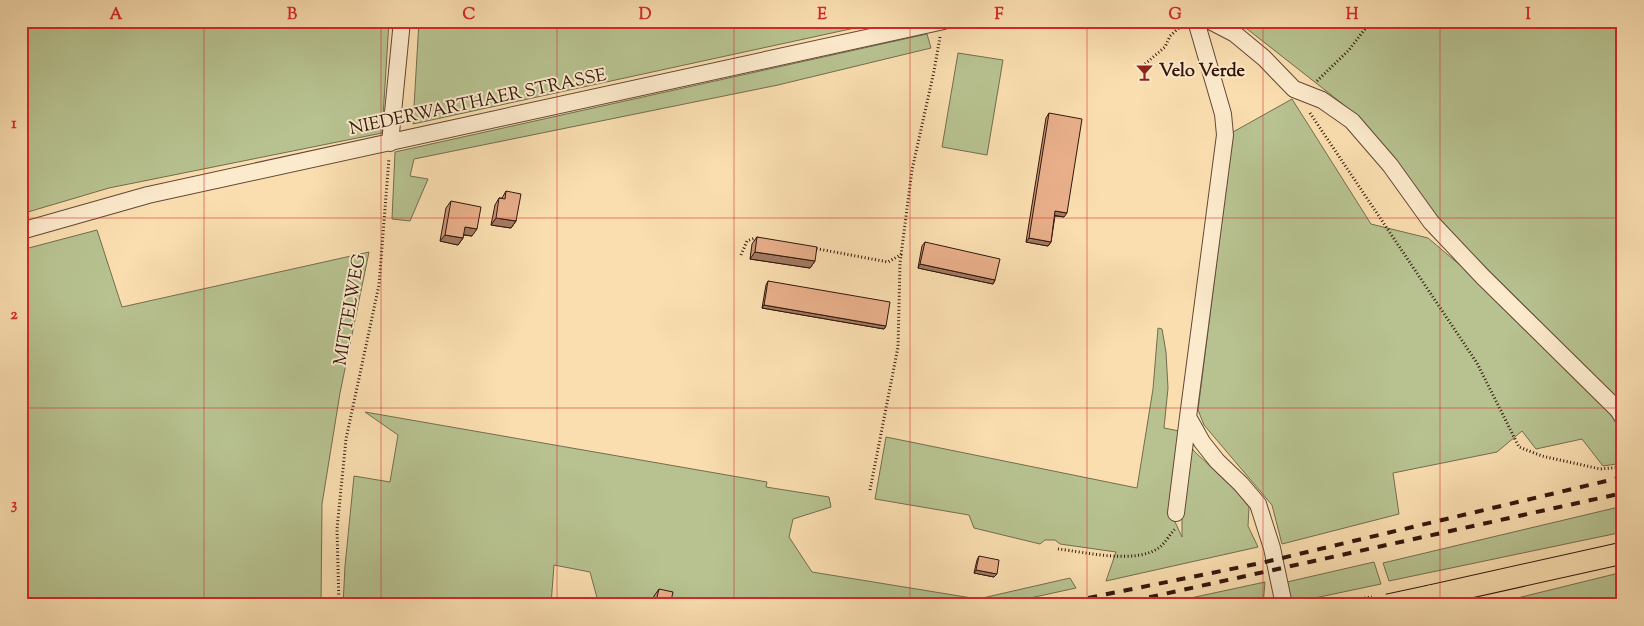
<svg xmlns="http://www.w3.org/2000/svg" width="1644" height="626" font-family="'Sorts Mill Goudy',serif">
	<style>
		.green { fill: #b7c290; stroke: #746c4e }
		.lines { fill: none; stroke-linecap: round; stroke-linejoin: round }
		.minor-casing { stroke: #644835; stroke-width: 18 }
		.major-casing { stroke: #32160c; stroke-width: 23 }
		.path { stroke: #32160c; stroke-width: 3; stroke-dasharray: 1 2.5; stroke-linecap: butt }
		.minor { stroke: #fceacc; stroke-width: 16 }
		.major { stroke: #fadeb0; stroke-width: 21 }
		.rail { stroke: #32160c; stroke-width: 4; stroke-dasharray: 9 9; stroke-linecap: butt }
		.major-bridge-casing { stroke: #32160c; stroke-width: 23; stroke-linecap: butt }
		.major-bridge { stroke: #fadeb0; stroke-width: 21 }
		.wall { fill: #c89677; stroke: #32160c }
		.shaded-wall { fill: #a27a61; stroke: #32160c }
		.building { fill: #e8af8a; stroke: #32160c }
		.grid { fill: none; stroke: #d62828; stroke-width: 1; stroke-opacity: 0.55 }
		.labels { text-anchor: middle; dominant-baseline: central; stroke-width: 4; stroke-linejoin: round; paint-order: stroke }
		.poi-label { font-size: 18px; font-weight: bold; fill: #32160c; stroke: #fceacc; text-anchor: start }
		.street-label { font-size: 18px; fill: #32160c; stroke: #fceacc }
		.neatline { fill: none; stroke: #d62828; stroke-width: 2 }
		.grid-label { font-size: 16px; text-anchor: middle; font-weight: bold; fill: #d62828 }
	</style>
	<rect width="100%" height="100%" fill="#fadeb0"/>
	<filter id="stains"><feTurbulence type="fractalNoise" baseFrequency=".004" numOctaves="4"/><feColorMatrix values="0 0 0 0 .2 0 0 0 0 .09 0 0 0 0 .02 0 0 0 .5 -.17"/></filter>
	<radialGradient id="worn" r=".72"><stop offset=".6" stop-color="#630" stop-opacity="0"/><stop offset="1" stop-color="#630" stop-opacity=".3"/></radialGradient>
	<path class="green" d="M21,21h368l-7,112 -273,55 -88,26z
		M419,21h468l-474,103z
		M1237,21h386v383l-193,-192 -72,-96z
		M927,34l4,14 -153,37 -364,74 -4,17 18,3 -18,42 -18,-2 3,-67z
		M958,53l45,7 -16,95 -45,-8z
		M1292,99l79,125 57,14 39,33 142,141 14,21v30l-20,3 -21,-27 -46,10 -14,-18 -25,21 -104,21 6,41 -117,30 -10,-39 -68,-80 -6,-15 35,-278z
		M97,230l25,77 247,-55 -29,141 -18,111 -1,101h-300v-355z
		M1158,328l4,1 4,23 2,36 -4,40 15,3 -9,80 12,26v-26l7,-68 5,8 39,37 16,19 -1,19 10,21 -152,34 10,-29 -56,-8 -5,-4h-10l-5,4 -66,-16 -5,-13 -94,-16 11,-62 251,51 16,-99z
		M365,412l402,70 -1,5 63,10 2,10 -38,12 -4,18 23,35 166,27 92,-21 6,10 -78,17h-399l-9,-33 -36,-7 -3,39 2,1h-210l2,-39 9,-90 36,6 8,-47z
		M1623,506v26l-234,49 -6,-18z
		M1374,562l7,22 -90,19 -4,-21z
		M1623,572v29l-6,4h-128z
		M1265,582l-2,23h-105z"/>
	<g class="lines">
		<defs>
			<path id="minor" d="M1196,21l27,93 2,21 -37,282 14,25 15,19 24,23 17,20 14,44 12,57
				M1210,21l25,13 29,24 30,31 28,11 30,21 38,44 41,57 52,55 135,133 5,8
				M390,143l12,-122
				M21,231l127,-36 796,-174
				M1176,513l12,-96"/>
			<path id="major" d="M1430,596l193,-43"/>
		</defs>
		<use href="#minor" class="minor-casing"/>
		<use href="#major" class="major-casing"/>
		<path class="path" d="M1620,21l3,6
			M1145,64l20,-17 5,-11 12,-11
			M1317,81l32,-31 22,-29
			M1310,113l167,250 42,84 23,9 58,13 23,-2
			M813,248l75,14 14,-8
			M741,255l6,-14 8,-3 6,1
			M870,490l28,-143 2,-84 12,-93 22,-99 6,-34
			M1058,549c28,3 78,16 102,-2 6,-5 10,-13 15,-18
			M339,605l-2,-76 9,-90 33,-154 10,-127
			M1316,605l56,-8"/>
		<use href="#minor" class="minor"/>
		<use href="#major" class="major"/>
		<path class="rail" d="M1053,605l208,-42 362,-86
			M1114,605l509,-112"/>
		<defs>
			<path id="major-bridge" d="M1388,605l42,-9"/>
		</defs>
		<use href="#major-bridge" class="major-bridge-casing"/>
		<use href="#major-bridge" class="major-bridge"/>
	</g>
	<path class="wall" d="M1049,113l15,104 -9,-1 -4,26 -3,4 -22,-4 20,-124z
		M506,191l10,30 -5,7 -20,-3 4,-20 4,-7h3z
		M451,201l21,35 -9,-1v3l-5,7 -18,-4 6,-33z
		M757,237l58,24 -5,7 -60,-9 2,-15z
		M925,242l70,38 -2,4 -75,-16 4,-22z
		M768,281l118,45 -2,3 -122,-21 4,-23z
		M979,556l15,21 -20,-4 3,-13z
		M659,589l11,16h-18l2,-9z"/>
	<path class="shaded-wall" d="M1055,211l12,2 -3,4 -11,-2z
		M496,218l20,3 -5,7 -20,-3z
		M465,227l12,2 -5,7 -12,-2z
		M445,235l18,3 -5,7 -18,-4z
		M1029,238l22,4 -3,4 -22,-4z
		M755,252l60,9 -5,7 -60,-9z
		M920,264l75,16 -2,4 -75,-16z
		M764,305l122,21 -2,3 -122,-21z
		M976,570l21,4 -3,3 -20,-4z"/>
	<path class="building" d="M1049,113l33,6 -15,94 -12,-2 -4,31 -22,-4z
		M506,191l15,3 -5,27 -20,-3 3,-20 6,1z
		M451,201l30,6 -4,22 -12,-2 -2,11 -18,-3z
		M757,237l60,10 -2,14 -60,-9z
		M925,242l75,17 -5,21 -75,-16z
		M768,281l122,21 -4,24 -122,-21z
		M979,556l20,4 -2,14 -21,-4z
		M659,589l14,3 -3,13h-15z"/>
	<path class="grid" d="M204,21v584M381,21v584M557,21v584M734,21v584M910,21v584M1087,21v584M1263,21v584M1440,21v584M21,218h1602M21,408h1602"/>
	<defs>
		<symbol id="bar-bare" viewBox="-9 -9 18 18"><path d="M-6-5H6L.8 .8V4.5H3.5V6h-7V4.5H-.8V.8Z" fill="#8f2418" stroke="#fceacc" stroke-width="2.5" paint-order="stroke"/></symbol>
	</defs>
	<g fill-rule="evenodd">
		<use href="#bar-bare" x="1132" y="60" width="25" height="25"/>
	</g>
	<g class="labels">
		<g class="poi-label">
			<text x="1159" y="72">Velo Verde</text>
		</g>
		<g class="street-label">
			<text transform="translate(478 103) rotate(-12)">NIEDERWARTHAER STRASSE</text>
			<text transform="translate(351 310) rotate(-80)">MITTELWEG</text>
		</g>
	</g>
	<rect width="1644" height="626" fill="none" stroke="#fadeb0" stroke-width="55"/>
	<rect x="28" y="28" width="1588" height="570" class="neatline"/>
	<g class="grid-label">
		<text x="116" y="19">A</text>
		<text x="292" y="19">B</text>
		<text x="469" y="19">C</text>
		<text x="645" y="19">D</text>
		<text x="822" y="19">E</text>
		<text x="999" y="19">F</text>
		<text x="1175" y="19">G</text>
		<text x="1352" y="19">H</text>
		<text x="1528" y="19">I</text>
		<text x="14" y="128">1</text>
		<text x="14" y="319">2</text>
		<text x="14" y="509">3</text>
	</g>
	<rect width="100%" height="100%" filter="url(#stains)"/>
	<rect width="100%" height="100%" fill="url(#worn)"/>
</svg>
